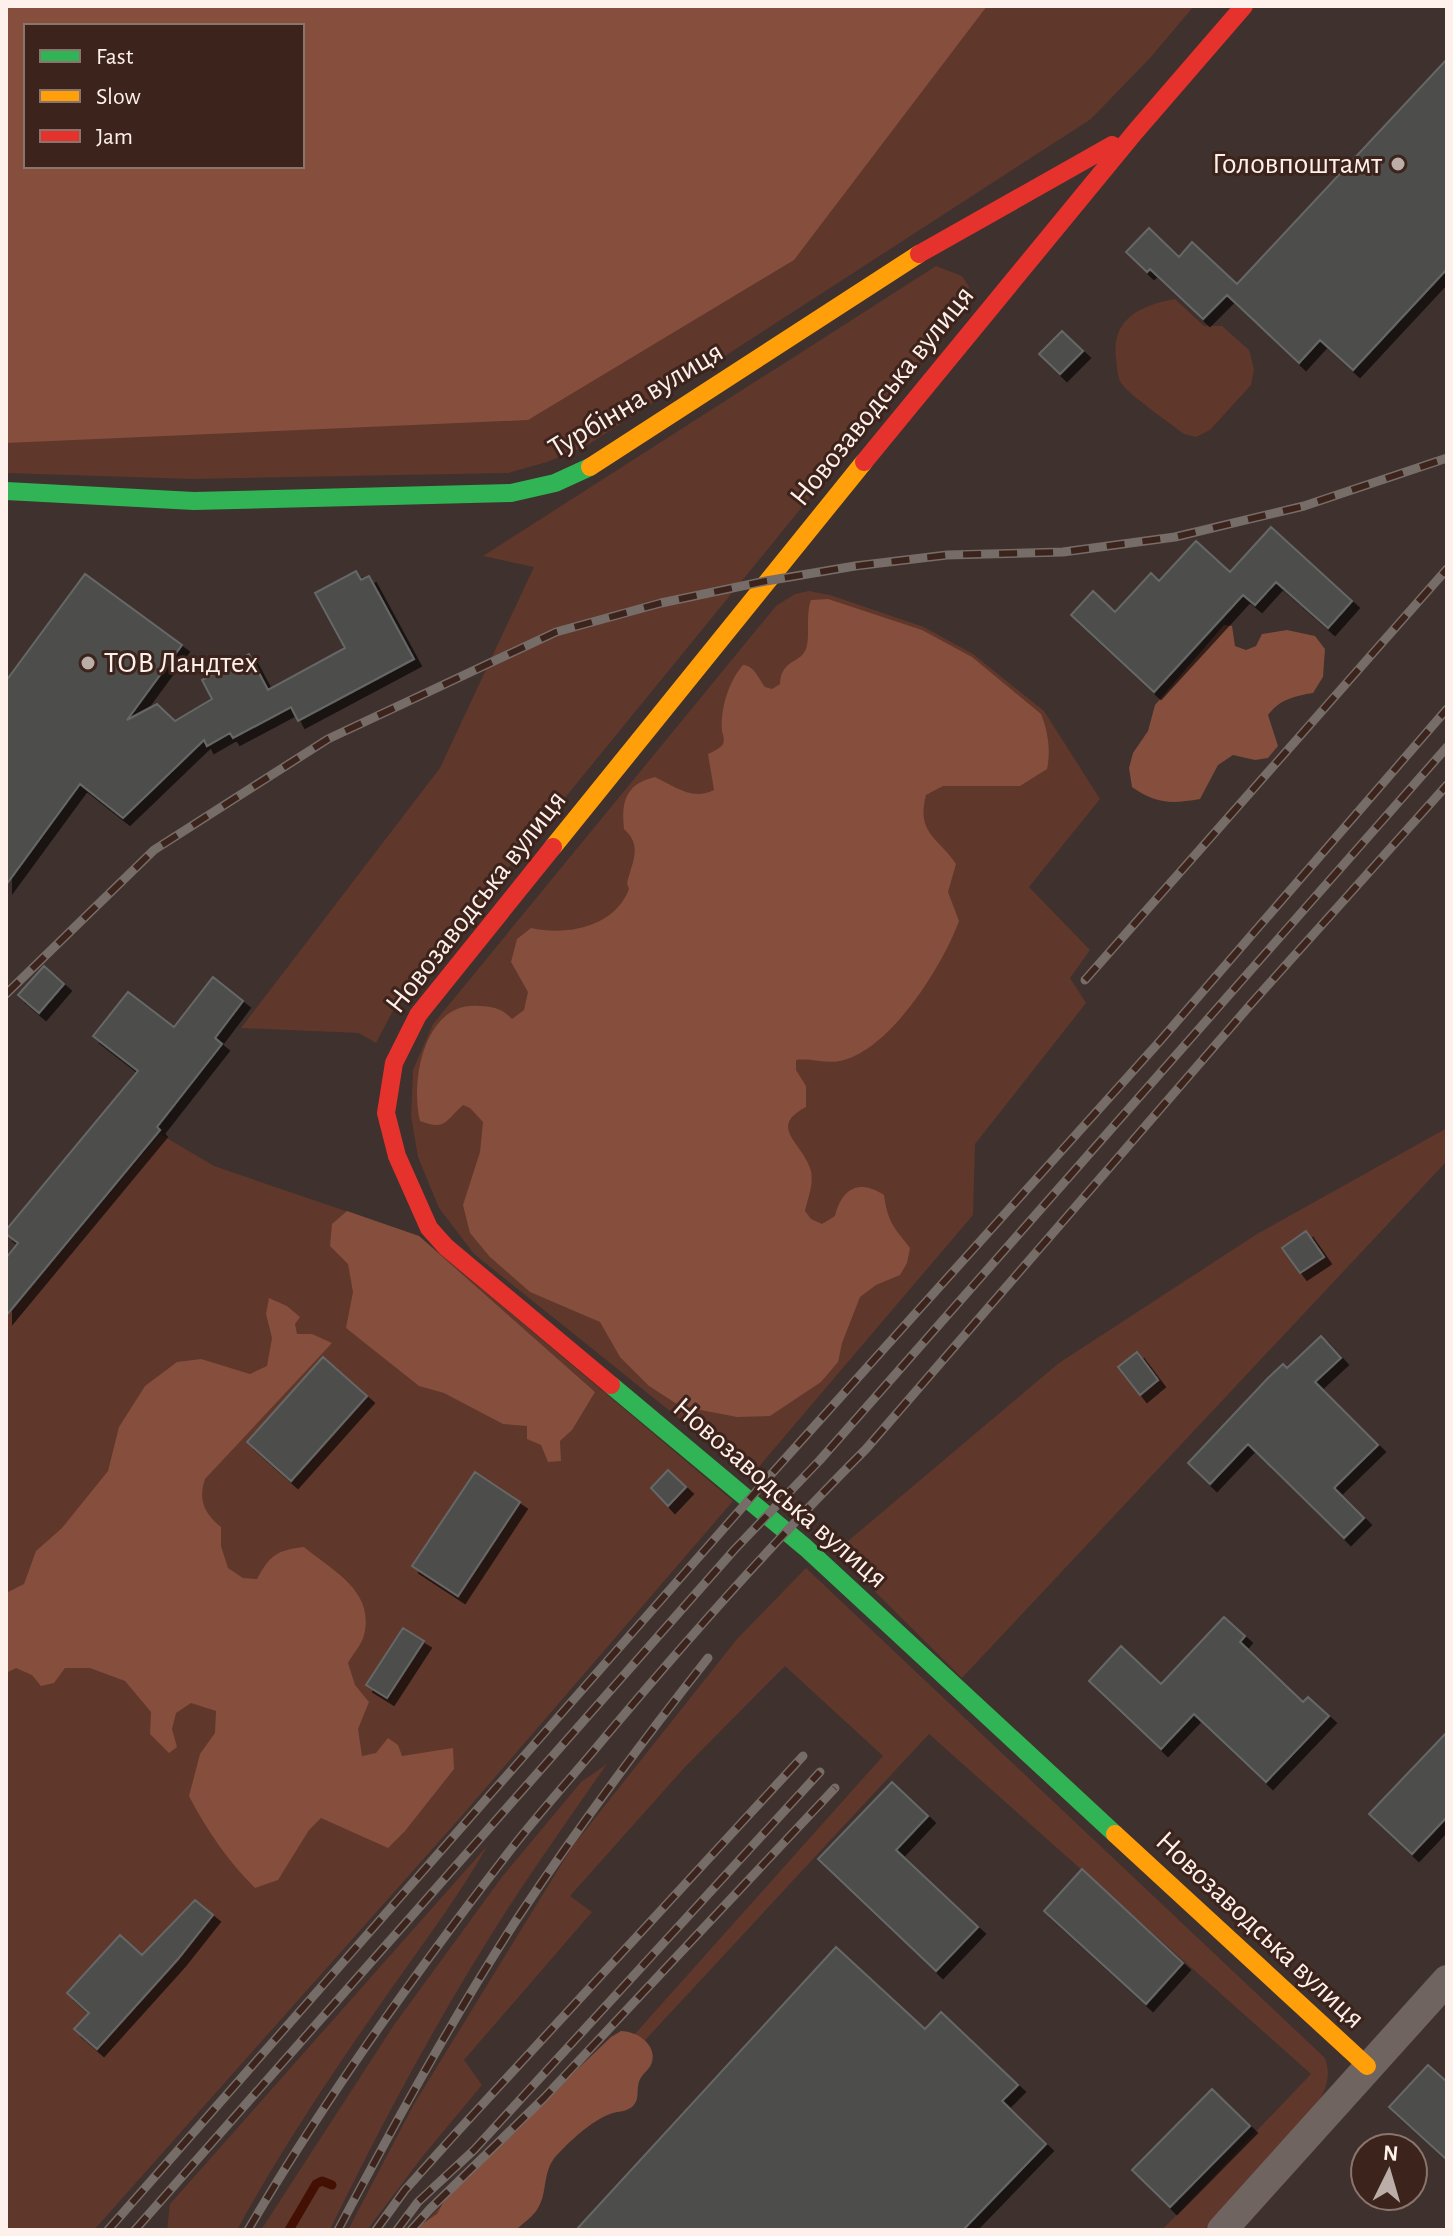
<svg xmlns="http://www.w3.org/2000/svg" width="1453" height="2236" font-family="'Alegreya Sans',sans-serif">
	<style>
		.green { fill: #60372b; fill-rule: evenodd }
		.forest { fill: #854e3d; fill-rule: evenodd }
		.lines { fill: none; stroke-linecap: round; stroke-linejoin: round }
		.stream { stroke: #441004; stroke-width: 9 }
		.building { fill: #4d4e4c; stroke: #666767; stroke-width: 2; filter: url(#shadow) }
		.street { stroke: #706461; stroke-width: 30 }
		.fast { stroke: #30b455; stroke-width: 18 }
		.slow { stroke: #ff9f0a; stroke-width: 18 }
		.jam { stroke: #e5322d; stroke-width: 18 }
		.rail-casing { stroke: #766c68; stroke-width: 9 }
		.rail { stroke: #3c231b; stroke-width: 6; stroke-dasharray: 18; stroke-linecap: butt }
		.poi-dot { fill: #bbada8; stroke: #3c231b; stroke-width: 3 }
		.labels { text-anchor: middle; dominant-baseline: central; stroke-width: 6; stroke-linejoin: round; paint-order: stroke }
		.poi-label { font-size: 30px; fill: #fef0eb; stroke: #3c231b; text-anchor: end }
		.street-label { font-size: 30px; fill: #fef0eb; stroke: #3c231b }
	</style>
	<defs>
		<filter id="shadow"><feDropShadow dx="7" dy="7" stdDeviation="0" flood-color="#0009"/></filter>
	</defs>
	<rect width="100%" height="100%" fill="#3f312d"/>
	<path class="green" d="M6,6h1188l-44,52 -59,61 -505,327 -39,16 -39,11 -315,6 -187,-6zM26,26h276v140h-276z
		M936,266l26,10 7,11 -3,19 -570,699 -20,38 -17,-10 -118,-5 199,-260 94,-201 -51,-11z
		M1175,299l29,27h18l27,24 5,19 -3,16 -41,45 -14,7 -12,-3c-13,-10 -56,-40 -63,-51 -4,-6 -4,-18 -5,-25 -5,-40 26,-53 59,-59z
		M809,591l21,4 94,32 49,27 71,57 56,88 -71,88 61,63 -20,28 16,25 -111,141 -2,71 -222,261 -277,-222 -35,-46 -21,-51 -7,-41 2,-46 20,-46 343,-418 19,-12z
		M1447,1128v33l-485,517 -127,-126 224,-189 198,-129z
		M160,1134l54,32 205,70 314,265 -274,318 -365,411h-88v-912z
		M806,1568l519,490c6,18 2,30 -8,46l-113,126h-42l149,-156 -382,-340 -460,496h-52l106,-106 19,14 341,-382 -98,-90 -100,101 -115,129 22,16 -128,148 18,25 -59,71 -56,74h-19l66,-126 158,-257 165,-208z
		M607,1764c-28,40 -56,80 -83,120 -73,110 -137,228 -194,346h-69l133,-205 108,-148 79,-95z
		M488,1845c-28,49 -60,92 -92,137 -57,81 -112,162 -159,248h-70l3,-26z"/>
	<path class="forest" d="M6,6h981l-193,254 -266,160 -522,23zM26,26h276v140h-276z
		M828,599l94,31 50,27 69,57c7,17 10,37 6,55l-27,17h-77l-17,9c-10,39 12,42 30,69l-8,28 11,29c-16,44 -69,130 -119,140 -14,3 -29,-3 -44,-1v10l10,16v21c-38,20 -5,35 4,61 5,15 -2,29 -5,43l6,8 11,5 13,-8c7,-28 24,-37 49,-21 4,28 10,32 26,53l-3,15 -7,12 -24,10 -16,12 -18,46 -4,19 -17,20 -51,34 -33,1 -57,-11 -31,-20 -29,-29 -20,-35 -70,-30 -40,-35 -20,-24 -7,-28 17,-53 3,-30 -13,-14 -7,-3c-18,16 -17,26 -43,16 -10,-39 4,-120 59,-115 16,1 22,2 33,13l12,-9 4,-18 -17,-30 6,-23 14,-11c36,8 84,-1 98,-39l-2,-6c5,-21 16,-37 -3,-54 -3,-28 2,-45 31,-52 19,9 37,24 59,13l-6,-36c4,-2 13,-6 15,-10 2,-5 0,-8 -1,-13 -2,-22 7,-50 21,-66 12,1 15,13 22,22l7,2 8,-5c1,-24 19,-21 25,-33 6,-11 0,-35 6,-51z
		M1224,625l8,1 3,20 11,4 10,-4 6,-12 25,-4 28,6 10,13 -2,28 -10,16c-19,3 -34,7 -45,22l10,31 -10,12 -13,2 -22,-5 -15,10 -18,34c-29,5 -44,5 -68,-12l-3,-19 4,-15 15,-22 7,-26z
		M347,1211l72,25 176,156 -23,38 -12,11 1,20 -13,1 -7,-17 -14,-6v-13l-24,-2 -59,-31 -25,-7 -73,-58 7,-36 -5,-28 -18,-18 2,-22z
		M269,1298l18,8 13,11 -5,7 2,10h15l20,9 -127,136c-7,21 -1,34 16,48v19l7,22 15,10 14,1c13,-24 20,-29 47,-32 29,24 71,44 60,88 -2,9 -11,19 -16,28l7,22 14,17 -11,27 4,27 14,-3 12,-15 10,7 4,11 51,-8 1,21 -49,62 -17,17 -67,-30 -12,12 -31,50 -23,8c-27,-27 -48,-57 -66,-92l11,-42 15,-21 1,-22 -25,-8 -15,10 -4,16 5,18 -8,6 -19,-19 1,-22 -26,-31 -35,-13h-25l-11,15 -13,3 -9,-11 -16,-7 -10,5v-80l18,-9 12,-33 26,-23 46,-57 11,-44 26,-41 32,-24 24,-3 49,15 17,-8 5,-28 -6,-24z
		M621,2031c15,0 36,13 31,31 -2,8 -11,12 -13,20 -3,9 1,17 -6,24 -6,6 -15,5 -23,8 -19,7 -40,27 -54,42 -14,16 -8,36 -18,52 -4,8 -15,15 -22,22h-103l24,-16 11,-21 163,-156z"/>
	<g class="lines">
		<path class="stream" d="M289,2230l27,-46 6,-3 10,4"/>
	</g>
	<path class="building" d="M1447,59v210l-94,101 -33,-30 -21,23 -72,-68 -24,24 -53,-50 -3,3 -21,-20 23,-24 30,29 13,-15 45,42z
		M1062,331l21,20 -23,23 -21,-20z
		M1271,527l81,74 -24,27 -52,-46 -21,23 -12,-10 -89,97 -83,-77 22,-24 22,21 36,-39 8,8 37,-40 34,31z
		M356,571l5,9 8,-4 45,83 -116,62 -7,-14 -58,31 -3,-5 -23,13 -3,-6 -81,78 -43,-34 -74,101v-204l79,-107 97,71 -55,75 30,-16 18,17 37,-22 -10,-19 47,-26 19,36 77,-42 -30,-55z
		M44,966l20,18 -25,29 -21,-18z
		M213,977l30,24 -28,37 7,6 -65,83 3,3 -154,186v-58l12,-15 -12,-9v-4l132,-159 -45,-35 35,-44 46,35z
		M1306,1231l18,26 -24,16 -18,-25z
		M1321,1336l20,22 -26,24 63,63 -44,43 30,30 -20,20 -96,-94 -38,40 -22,-21 80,-85 15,-14 4,4z
		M1137,1352l21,28 -18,15 -22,-28z
		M323,1357l44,39 -76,85 -44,-39z
		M668,1470l18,17 -18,19 -17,-18z
		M475,1472l45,30 -62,94 -46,-30z
		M1224,1617l21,19 -5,6 63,60 5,-5 21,19 -63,66 -72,-68 -33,35 -72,-68 32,-35 40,38z
		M403,1628l21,13 -37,57 -21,-13z
		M1447,1732v85l-35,37 -43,-40z
		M892,1782l36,34 -32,34 82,77 -42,44 -118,-112z
		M1082,1869l101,94 -37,41 -102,-93z
		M195,1900l18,15 -35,44 -81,90 -23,-20 15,-16 -22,-20 53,-58 22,20z
		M836,1947l89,82 16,-17 77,73 -16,16 44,43 -83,86h-387z
		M1428,2065l19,17v78l-58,-53z
		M1212,2089l38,37 -80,81 -38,-37z"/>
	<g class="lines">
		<path class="street" d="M1222,2230l225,-250"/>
		<path class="fast" d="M6,491l188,10 317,-8 44,-10 35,-16
			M611,1385l195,163 309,286"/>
		<path class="slow" d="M590,467l329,-213
			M553,847l311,-385
			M1115,1834l252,232"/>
		<path class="jam" d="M919,254l193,-109
			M864,462l271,-330 109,-126
			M553,847l-135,168 -24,48 -8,50 11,43 32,72 17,19 165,138"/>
		<defs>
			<path id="rail" d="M1085,980l362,-411
				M6,994l148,-144 174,-111 228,-107 105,-29 105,-22 89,-15 92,-11 116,-3 112,-15 129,-31 143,-48
				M108,2230l667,-760 385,-429 287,-332
				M135,2230l600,-681 85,-89 627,-713
				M248,2230c76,-130 165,-254 257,-373 32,-42 68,-81 101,-121 83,-99 169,-196 260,-287l385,-445 196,-219
				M338,2230c56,-105 114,-211 179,-311 60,-90 124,-176 191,-261
				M376,2230l29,-40 52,-58 346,-376
				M397,2230l21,-28 56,-52 346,-378
				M411,2230l19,-21 114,-111 291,-310"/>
		</defs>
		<use href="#rail" class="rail-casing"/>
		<use href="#rail" class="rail"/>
	</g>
	<g class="poi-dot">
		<circle cx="1398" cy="164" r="8"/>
		<circle cx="88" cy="663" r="8"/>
	</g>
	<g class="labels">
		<g class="poi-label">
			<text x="1382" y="164">Головпоштамт</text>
			<text x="104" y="663" text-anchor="start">ТОВ Ландтех</text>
		</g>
		<g class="street-label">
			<text transform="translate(882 396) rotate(-51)">Новозаводська вулиця</text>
			<text transform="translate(636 400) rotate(-31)">Турбінна вулиця</text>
			<text transform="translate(476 902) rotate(-52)">Новозаводська вулиця</text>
			<text transform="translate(780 1493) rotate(41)">Новозаводська вулиця</text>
			<text transform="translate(1260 1930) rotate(43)">Новозаводська вулиця</text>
		</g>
	</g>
	<rect width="1453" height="2236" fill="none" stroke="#fef0eb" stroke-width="16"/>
	<rect x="24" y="24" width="280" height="144" fill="#3c231b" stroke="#8a756e" stroke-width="2"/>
	<rect x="40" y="50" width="40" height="12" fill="#30b455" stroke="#8a756e" stroke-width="2"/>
	<text x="96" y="64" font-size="24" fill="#fef0eb">Fast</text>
	<rect x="40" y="90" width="40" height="12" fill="#ff9f0a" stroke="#8a756e" stroke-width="2"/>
	<text x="96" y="104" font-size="24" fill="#fef0eb">Slow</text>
	<rect x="40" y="130" width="40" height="12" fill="#e5322d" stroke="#8a756e" stroke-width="2"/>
	<text x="96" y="144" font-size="24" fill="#fef0eb">Jam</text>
	<g transform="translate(1389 2172) rotate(5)"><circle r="38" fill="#3c231b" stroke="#8a756e" stroke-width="2"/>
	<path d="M0-6L14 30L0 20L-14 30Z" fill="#bbada8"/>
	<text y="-12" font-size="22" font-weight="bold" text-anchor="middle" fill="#fef0eb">N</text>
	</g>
</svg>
